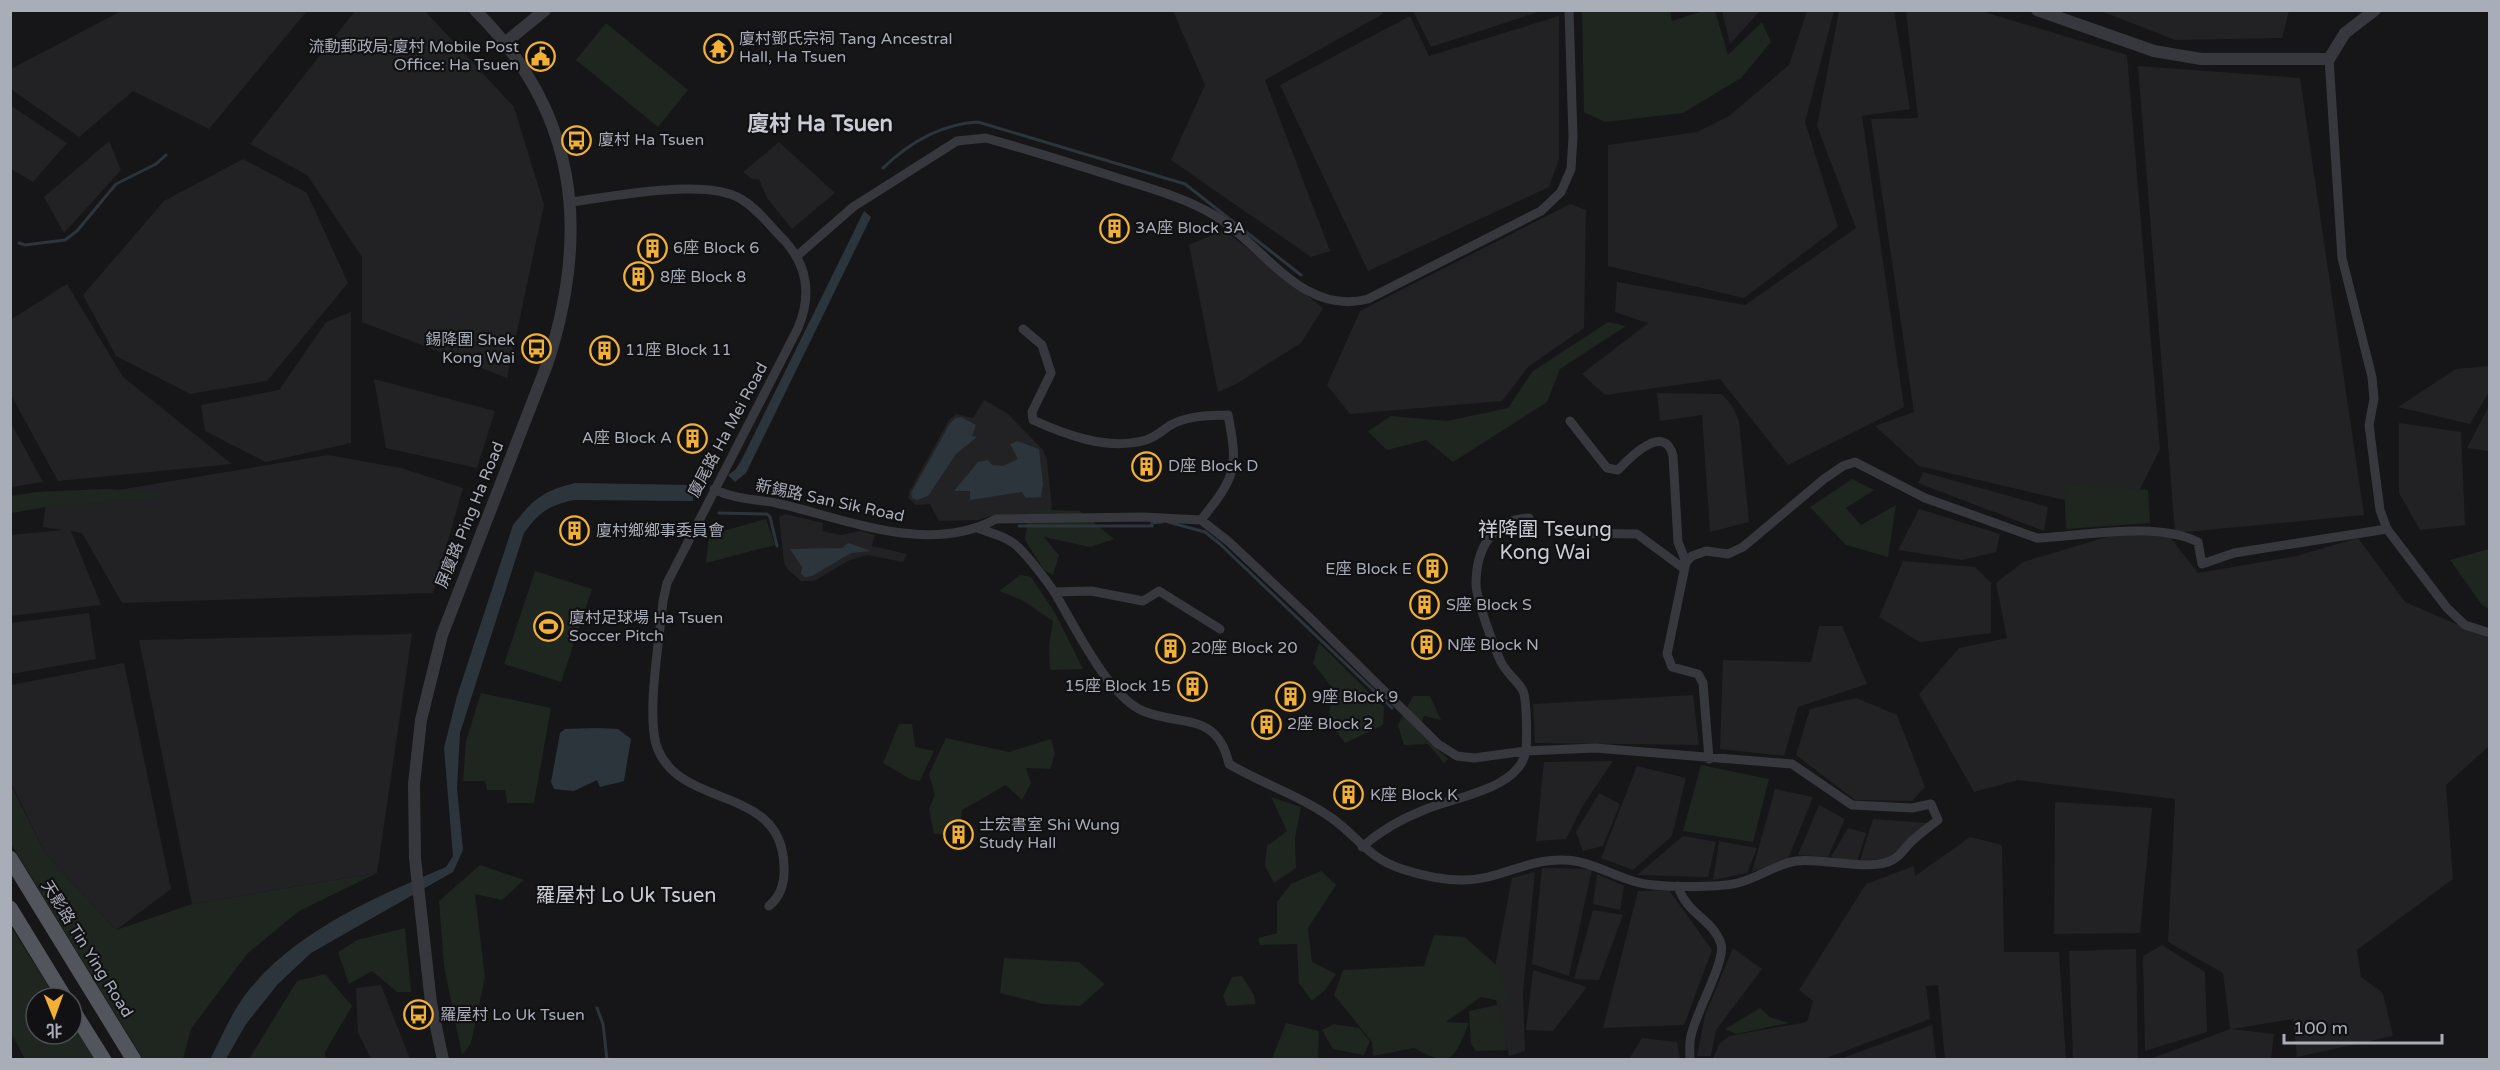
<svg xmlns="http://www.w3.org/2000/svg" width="2500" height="1070" font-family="'Varela Round','Noto Sans SC',sans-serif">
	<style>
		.built { fill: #222225 }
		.green { fill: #1e261f }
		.water { fill: #2c353c }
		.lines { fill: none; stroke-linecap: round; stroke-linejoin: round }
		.stream { stroke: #2c353c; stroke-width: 3 }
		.minor { stroke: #37383d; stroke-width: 9 }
		.tertiary { stroke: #37383d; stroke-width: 12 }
		.primary { stroke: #53555c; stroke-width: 15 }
		.labels { text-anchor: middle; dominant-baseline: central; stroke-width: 4.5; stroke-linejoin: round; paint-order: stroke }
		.poi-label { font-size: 16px; fill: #a8adb8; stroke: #111113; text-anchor: start }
		.street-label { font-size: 16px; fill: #a8adb8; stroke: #111113 }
		.quarter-label { font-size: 20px; fill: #c9ccd4; stroke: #111113 }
		.district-label { font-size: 22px; font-weight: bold; fill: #c9ccd4; stroke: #111113 }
	</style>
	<rect width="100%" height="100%" fill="#161618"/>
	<path class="built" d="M123,10h184v1l-98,118 -76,-38 -54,46 -68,-48v-20z
		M355,11h70l89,96 30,98 -37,173 -145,-56v-65l-55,-82 -57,-31z
		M1381,11l2,3 -118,66 65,171 -19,6 -140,-97 34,-75 -32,-74z
		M1413,11h128l-110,36z
		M1722,11v-1l38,1 -30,33z
		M1807,11h27l-29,111 33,105 -94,71 -136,-32v-121l89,-13 32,-16 60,-51z
		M1839,11h55l16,98 -48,7 42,291 -116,58 -68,-86 -115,16 -23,-21 66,-51 -33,-11 2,-30 128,23 111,-77 -39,-102z
		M1906,11h75l146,44 33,394 -23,46 -64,7 -154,-36 -44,-40 39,-14 -43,-293 47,-1z
		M2101,11h188l-7,27 -107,2z
		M1410,16l19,40 130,-40v143l-10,28 -181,84 -88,-186z
		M2138,66l162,12 64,437 -189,18z
		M10,105l57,38 -34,39 -22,-13z
		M109,141l12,29 -57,63 -20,-36z
		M779,142l56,51 -43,36 -25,-31 -8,-19h-7l-9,-7z
		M243,159l64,34 41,90 -81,98 -77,13 -74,-38 -33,-61 81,-94z
		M1570,204l16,6 -2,118 -56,39 -26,34 -152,13 -23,-29 33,-74z
		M1224,230l99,78 -22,35 -65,41 -18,8 -29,-147z
		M67,284l56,93 109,87 -174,17 -47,-86 -1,-75z
		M351,312v131l-85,19 -61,-31 -4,-26 78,-15 47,-68z
		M2489,366v26l-19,32 -72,-17 58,-38z
		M374,379l121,32 -18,57 -91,-20z
		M1657,393l65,1 11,13 6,14 10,101 -39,10 -8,-117 -42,6z
		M984,400l23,13 36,37 4,10 5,48 -5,6 -53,1 -16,5 -39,1 -9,-17 -14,1 -8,-7 2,-8 39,-70 7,-6 17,4z
		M2489,406v45l-22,-3z
		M10,423h1l32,59 -32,5z
		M2399,423l62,9 4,93 -45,5 -21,-37z
		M328,455l73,13 62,20 -30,105 -311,10 -40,-70 -11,-2 30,74 -90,11v-81l52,-5 -20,-3 3,-25z
		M1923,472l125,35 -4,24 -126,-48z
		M1919,509l81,25 -4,18 -34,8 -64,-10z
		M785,514l38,9 -1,8 18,4 21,-4 14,4 -3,11 35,8 -4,8 -36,-7 -17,5 -36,21h-13l-12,-10 -5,-8 -5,-46z
		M2117,534l53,3 28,36 98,-17 62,-18 47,64 84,36v108l-43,39 7,94 -96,71 4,27 22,16 10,43 -96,21 -4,-38 -61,10 42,5 -3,25h-121l80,-30 -7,-56 -55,-31 7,-143 -157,-19 -44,12 -55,-98 40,-46 48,-10 -11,-55 27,-21z
		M1903,561l72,6 16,16v50l-71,9 -41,-25z
		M89,613l7,46 -85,15v-51z
		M1819,626h23l25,58 -69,23 -14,49 -64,-7 3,-89 88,2z
		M412,634l-35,239 -185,31 -53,-264z
		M124,663l47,226 -55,41 -71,-77 -34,-70v-98z
		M1693,695l6,50 -164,-2 -2,-39z
		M1856,698l41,17 28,72 -13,14 -57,-1 -59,-45 14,-46z
		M1613,761l-31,46 -16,32 -30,2 8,-79z
		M1637,766l49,12 -14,58 -39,34 -32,-12z
		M1775,789l38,8 -25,62 -36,13z
		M1599,793l21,11 -17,42 -20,5 -7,-19z
		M2055,802l97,6 -12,125 -86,1z
		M1819,805l26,14 -17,38 -30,-2z
		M1873,819l54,4 -25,36 -42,1z
		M1848,828l18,5 -9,29 -26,-5z
		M1683,836l33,6 -8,35 -71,-2z
		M1970,837l32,8 2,107h55l7,107h-121l-7,-74 -12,1 4,33 -106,40h-111l6,-15 10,-8 78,-14 6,-21 -14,-11 67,-106 48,-18 1,10z
		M1719,841l38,7 -10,25 -34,7z
		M1542,868l50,1 -23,107 -37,-12z
		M1535,872l-12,121 2,58 -16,5 -17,-73 20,-105z
		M1597,874l27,12 -4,24 -27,-6z
		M1669,890l43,60 -28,75 -81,3 35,-137z
		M1593,910l30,5 -24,65 -25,-1z
		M2162,945l43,27 2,60 -62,19 -2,-95z
		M1733,948l29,21 -46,61 -5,26h-14l8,-41z
		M2136,949l2,110h-65l-4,-108z
		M1533,970l54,17 -34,44 -27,-1z
		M381,985l29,74h-39l-13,-26 -2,-45z
		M1932,1025l4,34h-96z
		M1642,1038l35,4 3,17h-51z"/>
	<path class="green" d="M1582,11h88l2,10 31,-10h12l13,44 34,-33 9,20 -30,36 -58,35 -78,9 -21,-10z
		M606,23l82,67 -30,37 -82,-67z
		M1608,322l18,4 -66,43 -13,33 -94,60 -27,-22 -39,10 -19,-19 23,-15 56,5 61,-13 25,-37z
		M1852,479l22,11 -28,18 15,17 35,-20 -8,52 -42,-12 -36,-38z
		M2064,484l84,6 2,33 -84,6z
		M107,489l61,4 -18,7 -85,4 -54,9v-17l25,-4z
		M1029,509l51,2 34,28 -24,8 -46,-10 15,18 -6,20 -9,-5 -19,-30z
		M766,519l9,26 -69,18 3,-28z
		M2489,549h1l-1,60 -7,-4 -32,-45z
		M535,571l57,18 -31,93 -57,-18z
		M1020,575l11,2 24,36 28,56 -33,1 -1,-25 4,-24 -31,-21 -23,-9z
		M1319,643l65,64 -1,18 -38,18 -17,-22 5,-32 -20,-26z
		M481,693l70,15 -17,95h-27l-2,-13h-18l-2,-9h-22l3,-40z
		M1413,696h17l11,24 -17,-4 -5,16 29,27 -4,4 -16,-19 -24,1 -6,-20z
		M899,724h13l3,23 19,4 -14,30 -10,-2 -27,-16z
		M946,738l63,14 42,-13 4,15 -5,15 -24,-1 5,15 -9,17 -16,-15 -44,25 -3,25 -25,-1 -5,-25 6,-14 -6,-21z
		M1701,765l68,14 -16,63 -70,-11z
		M10,783l35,70 71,77 76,-26 185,-31 -78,38 -52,43 -56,75 -8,30h-40l-132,-215z
		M1271,797l30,10 -6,31 1,30 -22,15 -9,-17 2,-20 20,-15z
		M480,865l44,15 -22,20 -27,-6 10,83 -14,66 -9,12 -18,-89 -5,-65z
		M1321,871l15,14 -28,43 4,34 24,12 -11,16 -13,11 -13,-18 -2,-39 -37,1 -2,-7 19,-5v-31l14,-18z
		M10,925l46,73h-20v36h36v-11l23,36h-70l-14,-26z
		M405,928l6,64h-14l-25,-21 -23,13 -11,-32 19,-12z
		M1434,935l31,2 30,27 16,39 -30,-6 -35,25 23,1c-15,36 -17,46 -55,25l-41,8 -1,-14 -38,-47 9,-25 81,-4z
		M1004,958l75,4 26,22 -25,22 -37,-2 -43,-11z
		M325,974l27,32 -27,46 1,7h-77l48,-78z
		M1242,976l12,19 1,9 -28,2 -4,-10 9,-19z
		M1497,1005l6,9 4,36 -31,1 -5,-7 -2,-33z
		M1760,1008l10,9 19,6 -53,11 -11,-5z
		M1286,1023l33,8 -1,28h-46z
		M1334,1024l25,4 11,13 -6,14 -31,-6 -11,-19z"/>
	<path class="water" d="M864,211l7,6 -125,256 -11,9 -7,-7 7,-5 6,-9z
		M961,417l15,8 -4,11 5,1 -21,17 -28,42 -11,4 -5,-2 -1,-5 38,-68 6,-7z
		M1017,441l22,8 4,35 -2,13 -15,1 -4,-6 -52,8v-9h-16l24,-29 10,-2 4,5 11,1 15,-7 -8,-15z
		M575,483l118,2v16l-119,-1c-27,6 -34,12 -50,33l-64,200 -3,55 6,62 -10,22 -142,81 -33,31 -32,40 -20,35 -16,1c11,-22 21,-46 35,-65 49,-64 129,-97 201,-128l7,-11 -9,-108 13,-52 56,-171c20,-26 30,-34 62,-42z
		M848,543l23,8 -20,2 -39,23 -7,1 -4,-3 1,-7 -12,-18 52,-1z
		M596,728l22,1 13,10 -7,42 -24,6 -3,-7 -23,11 -20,-2 -3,-7 9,-49 5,-4z"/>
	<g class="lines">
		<path class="stream" d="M883,168c27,-26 57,-44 95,-46l207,62 116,91
			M19,243l6,2 40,-5 12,-9 39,-47 40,-20 10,-9
			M719,513l48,1 3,3 7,29
			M1168,522l37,10 15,12 172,164
			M1019,526h133v-3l10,-1
			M597,1008l6,16 4,36"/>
		<path class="minor" d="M2329,59l13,199 30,119 2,22 -5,26 11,85 7,19 60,79 18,17 25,8
			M570,202c42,-5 136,-25 171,-3 17,10 29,27 43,41 24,26 28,55 14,88l-131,255 -4,18c-3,36 -18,118 -5,149 26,60 124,35 126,116 1,17 -3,30 -15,40
			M797,256l56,-49 104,-66 29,-3c46,13 91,27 135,41 32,10 64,19 93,36 48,28 87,102 154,84l173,-88 20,-19 10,-23 2,-32 -4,-127
			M1023,329l19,16 9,28 -19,39 1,8c33,15 75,31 113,20 9,-3 15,-8 23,-14 19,-11 38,-10 59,-11 11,55 7,62 -27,105
			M1570,421l37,47 11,2c12,-13 47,-48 55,-14l5,86 8,20
			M714,489c19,10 41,10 62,14 69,15 152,53 220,16l147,-2 58,3 27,21 81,76 129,127 19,12 17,2 52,-7 69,-3 197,16 60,41 60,3 19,-4 7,16c-8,6 -17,13 -25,20 -6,5 -11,14 -19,19 -21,14 -72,-2 -98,2 -19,3 -37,16 -55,21 -18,6 -67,5 -87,3 -32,-2 -60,-25 -91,-25 -26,-1 -51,11 -75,17 -29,7 -59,1 -86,-8 -34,-11 -43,-31 -69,-50 -32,-23 -70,-35 -104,-55 -12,-53 -47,-37 -86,-53 -34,-14 -68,-84 -87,-116 -7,-12 -27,-37 -37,-47 -10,-11 -27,-14 -41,-20
			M1573,533l64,1 46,34
			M1054,592l37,-1 52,10 16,-10 61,38
			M1709,759l-6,-76 -5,-9 -26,-7 -5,-13 19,-92 6,-6 14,-5 22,3 15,-7 81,-68 19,-13 12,-4 70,36 112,40c47,-2 119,-17 161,4l4,22 32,-11 153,-24
			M1362,847c18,-16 39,-28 62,-37 30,-13 97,-21 102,-60 1,-11 1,-50 -3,-59 -4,-9 -17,-18 -22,-29 -7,-14 -25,-64 -25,-78 0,-34 16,-65 53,-66
			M1678,886c8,28 36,34 43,58 5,17 -26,70 -30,92 -2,7 -1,16 -1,24"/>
		<path class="tertiary" d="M2037,10l117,41 47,8h128l16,-26 30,-23
			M506,42l39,-32
			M443,1060l-12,-57 -16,-145 -1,-74 7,-64 21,-85 106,-273c42,-132 30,-250 -73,-352"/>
		<path class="primary" d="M10,858l124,202
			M10,908l55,90
			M72,1009l32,51"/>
	</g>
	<defs>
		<symbol id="temple-ring" viewBox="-11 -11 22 22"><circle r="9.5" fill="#111113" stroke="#f2b134" stroke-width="1.5"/><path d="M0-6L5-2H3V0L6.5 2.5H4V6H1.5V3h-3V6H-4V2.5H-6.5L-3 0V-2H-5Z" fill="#f2b134"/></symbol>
		<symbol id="civic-ring" viewBox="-11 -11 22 22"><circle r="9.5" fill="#111113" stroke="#f2b134" stroke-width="1.5"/><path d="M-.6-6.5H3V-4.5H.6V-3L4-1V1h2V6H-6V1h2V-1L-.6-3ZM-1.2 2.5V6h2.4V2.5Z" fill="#f2b134"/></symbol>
		<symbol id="bus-ring" viewBox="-11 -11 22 22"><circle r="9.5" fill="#111113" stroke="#f2b134" stroke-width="1.5"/><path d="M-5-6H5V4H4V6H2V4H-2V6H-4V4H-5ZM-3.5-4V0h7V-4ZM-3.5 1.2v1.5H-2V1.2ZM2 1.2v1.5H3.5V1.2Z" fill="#f2b134"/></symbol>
		<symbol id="building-ring" viewBox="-11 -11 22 22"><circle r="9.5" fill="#111113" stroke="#f2b134" stroke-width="1.5"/><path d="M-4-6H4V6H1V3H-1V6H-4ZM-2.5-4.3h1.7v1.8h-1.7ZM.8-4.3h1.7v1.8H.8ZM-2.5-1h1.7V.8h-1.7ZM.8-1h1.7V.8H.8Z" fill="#f2b134"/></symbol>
		<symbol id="stadium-ring" viewBox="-11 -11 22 22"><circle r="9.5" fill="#111113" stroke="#f2b134" stroke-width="1.5"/><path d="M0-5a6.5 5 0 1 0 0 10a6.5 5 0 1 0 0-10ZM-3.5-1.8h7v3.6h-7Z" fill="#f2b134"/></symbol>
	</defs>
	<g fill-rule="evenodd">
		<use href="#temple-ring" x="702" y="32" width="33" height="33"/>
		<use href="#civic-ring" x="524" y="40" width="33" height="33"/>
		<use href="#bus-ring" x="560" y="124" width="33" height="33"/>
		<use href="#building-ring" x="1098" y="212" width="33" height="33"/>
		<use href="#building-ring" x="636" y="232" width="33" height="33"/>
		<use href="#building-ring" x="622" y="260" width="33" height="33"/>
		<use href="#bus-ring" x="520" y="332" width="33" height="33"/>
		<use href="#building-ring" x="588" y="334" width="33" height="33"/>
		<use href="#building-ring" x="676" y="422" width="33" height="33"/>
		<use href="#building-ring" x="1130" y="450" width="33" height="33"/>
		<use href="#building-ring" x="558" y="514" width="33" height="33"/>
		<use href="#building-ring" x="1416" y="552" width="33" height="33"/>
		<use href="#building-ring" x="1408" y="588" width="33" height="33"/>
		<use href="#stadium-ring" x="532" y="610" width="33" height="33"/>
		<use href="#building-ring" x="1410" y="628" width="33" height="33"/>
		<use href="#building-ring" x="1154" y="632" width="33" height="33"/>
		<use href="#building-ring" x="1176" y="670" width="33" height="33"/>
		<use href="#building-ring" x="1274" y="680" width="33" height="33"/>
		<use href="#building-ring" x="1250" y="708" width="33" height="33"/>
		<use href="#building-ring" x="1332" y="778" width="33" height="33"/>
		<use href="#building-ring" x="942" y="818" width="33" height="33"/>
		<use href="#bus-ring" x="402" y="998" width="33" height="33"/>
	</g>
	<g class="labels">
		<g class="poi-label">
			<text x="739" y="39">廈村鄧氏宗祠 Tang Ancestral<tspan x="739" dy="18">Hall, Ha Tsuen</tspan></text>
			<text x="519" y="47" text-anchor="end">流動郵政局:廈村 Mobile Post<tspan x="519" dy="18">Office: Ha Tsuen</tspan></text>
			<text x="598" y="140">廈村 Ha Tsuen</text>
			<text x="1135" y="228">3A座 Block 3A</text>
			<text x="673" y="248">6座 Block 6</text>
			<text x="660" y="277">8座 Block 8</text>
			<text x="515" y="340" text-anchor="end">錫降圍 Shek<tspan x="515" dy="18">Kong Wai</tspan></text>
			<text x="625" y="350">11座 Block 11</text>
			<text x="672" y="438" text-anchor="end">A座 Block A</text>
			<text x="1168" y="466">D座 Block D</text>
			<text x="596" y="531">廈村鄉鄉事委員會</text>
			<text x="1412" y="569" text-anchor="end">E座 Block E</text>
			<text x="1446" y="605">S座 Block S</text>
			<text x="569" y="618">廈村足球場 Ha Tsuen<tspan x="569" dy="18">Soccer Pitch</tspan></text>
			<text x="1447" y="645">N座 Block N</text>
			<text x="1191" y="648">20座 Block 20</text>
			<text x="1171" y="686" text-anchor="end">15座 Block 15</text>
			<text x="1312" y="697">9座 Block 9</text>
			<text x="1287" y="724">2座 Block 2</text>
			<text x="1370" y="795">K座 Block K</text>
			<text x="979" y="825">士宏書室 Shi Wung<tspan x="979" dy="18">Study Hall</tspan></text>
			<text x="440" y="1015">羅屋村 Lo Uk Tsuen</text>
		</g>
		<g class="street-label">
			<text transform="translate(728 430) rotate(-62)">廈尾路 Ha Mei Road</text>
			<text transform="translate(830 501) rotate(12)">新錫路 San Sik Road</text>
			<text transform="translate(470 515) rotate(-68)">屏廈路 Ping Ha Road</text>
			<text transform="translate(87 949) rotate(58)">天影路 Tin Ying Road</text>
		</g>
		<g class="quarter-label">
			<text x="1545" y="530">祥降圍 Tseung<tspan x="1545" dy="23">Kong Wai</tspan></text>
			<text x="626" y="896">羅屋村 Lo Uk Tsuen</text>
		</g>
		<g class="district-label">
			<text x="820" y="124">廈村 Ha Tsuen</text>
		</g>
	</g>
	<rect width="2500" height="1070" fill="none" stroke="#a8adb8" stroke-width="24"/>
	<g transform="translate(54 1016) rotate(179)"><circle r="28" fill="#111113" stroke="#4d4f55" stroke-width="1.5"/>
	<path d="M0-4.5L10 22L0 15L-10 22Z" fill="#f2b134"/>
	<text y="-9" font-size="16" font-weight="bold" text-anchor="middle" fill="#a8adb8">北</text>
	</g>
	<path d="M2284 1034v9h158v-9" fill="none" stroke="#a8adb8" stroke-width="3"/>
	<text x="2293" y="1034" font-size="18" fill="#a8adb8" stroke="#111113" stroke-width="4.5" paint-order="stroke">100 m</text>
</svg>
